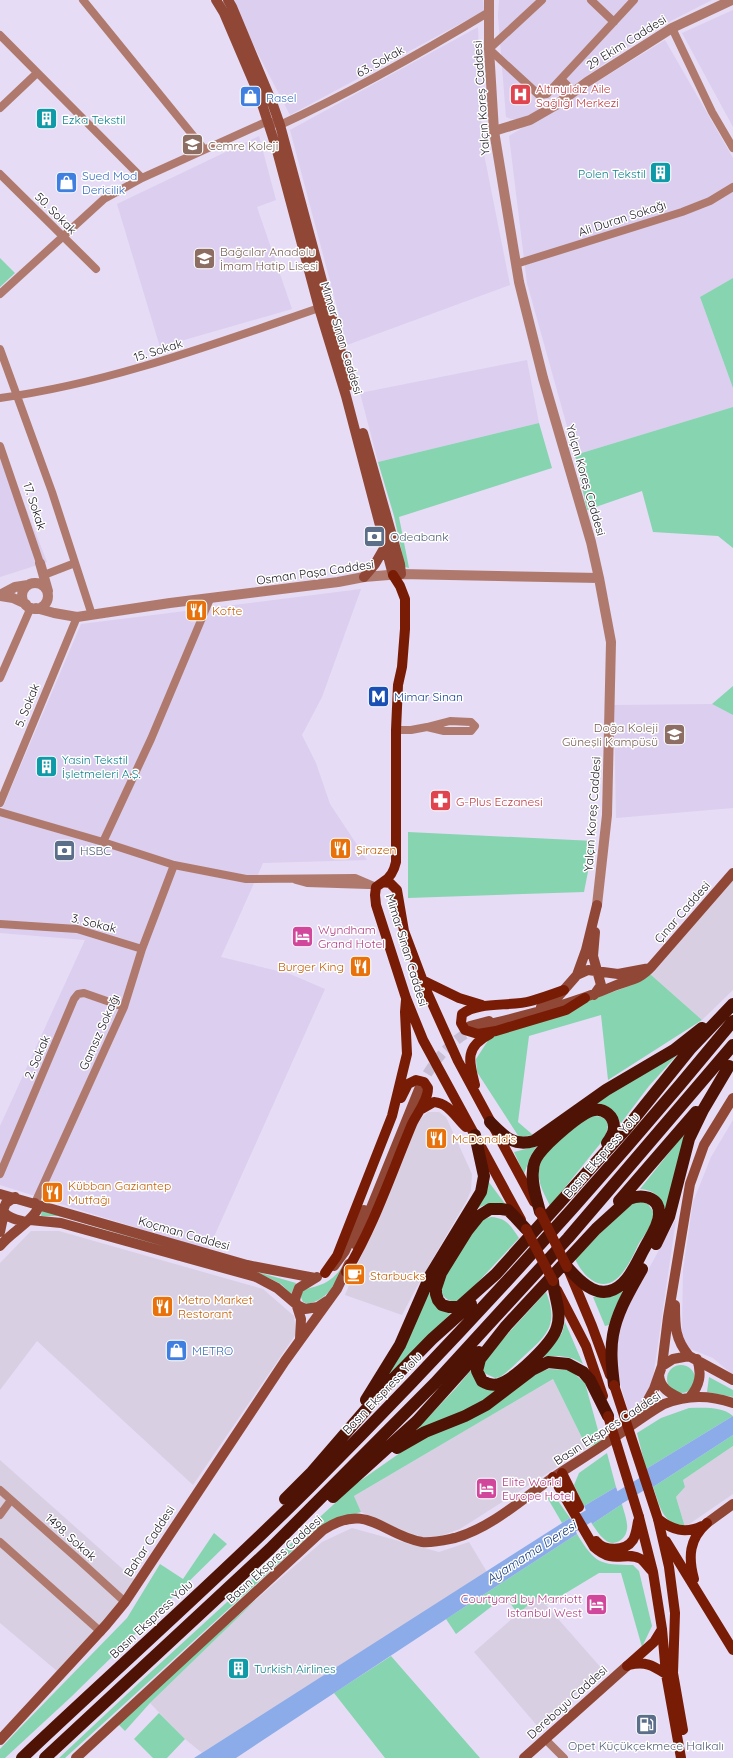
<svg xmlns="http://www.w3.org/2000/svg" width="733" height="1758" font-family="Quicksand,sans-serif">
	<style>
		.commercial { fill: #d9cfe3 }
		.built { fill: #dbceef }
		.green { fill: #87d4b0 }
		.water { fill: #8bace8 }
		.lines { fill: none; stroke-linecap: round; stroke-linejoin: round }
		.river { stroke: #8bace8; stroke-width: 13 }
		.secondary-tunnel { stroke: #c8bed5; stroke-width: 10; stroke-dasharray: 10 5; stroke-linecap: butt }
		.minor { stroke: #af7a6d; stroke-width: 8 }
		.tertiary { stroke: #af7a6d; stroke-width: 10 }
		.secondary { stroke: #914736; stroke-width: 10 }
		.primary { stroke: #791c05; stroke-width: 10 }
		.motorway { stroke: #4f1306; stroke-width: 12 }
		.primary-bridge { stroke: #791c05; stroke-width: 10 }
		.labels { text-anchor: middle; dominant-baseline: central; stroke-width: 3; stroke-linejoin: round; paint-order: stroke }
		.street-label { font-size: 12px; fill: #1b1720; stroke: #fff }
		.health-label { font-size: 12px; fill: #be3a42; stroke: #fff; text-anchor: start }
		.shop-label { font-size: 12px; fill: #366cbe; stroke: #fff; text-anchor: start }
		.culture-label { font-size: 12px; fill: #0d838f; stroke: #fff; text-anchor: start }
		.education-label { font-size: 12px; fill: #785e54; stroke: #fff; text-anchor: start }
		.service-label { font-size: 12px; fill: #4e5e75; stroke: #fff; text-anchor: start }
		.food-label { font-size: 12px; fill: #c56008; stroke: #fff; text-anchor: start }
		.transit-label { font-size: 12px; fill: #164399; stroke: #fff; text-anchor: start }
		.hotel-label { font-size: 12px; fill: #b23c85; stroke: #fff; text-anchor: start }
		.water-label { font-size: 13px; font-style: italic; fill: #153a7f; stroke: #fff }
	</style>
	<rect width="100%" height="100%" fill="#e6dcf5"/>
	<path class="commercial" d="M733,878v112l-31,30 -52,-46z
		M428,1112h11l7,5 26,57 -1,16 -4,10 -46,79 -19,36 -57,-20 72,-173z
		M31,1231h28l204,58 31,27 2,18 -103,151 -156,-144 -37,49v-127z
		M553,1379l34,69 -127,81 -34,12 -65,-29 -7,-16z
		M733,1446v48l-48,33 -9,-30 9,-10 -2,-7z
		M0,1460l135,120 -30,39 -48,52 -57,-48z
		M352,1528l87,24 30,-10 18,30 -285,181 -17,-14 -35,-36 109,-106 63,-55z
		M538,1596l65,74 -64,58 -65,-76z"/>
	<path class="built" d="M230,0h253l1,11 -194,104z
		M499,0h213l-59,30 -120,83 -13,6h-9l-5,-2 -8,-101z
		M733,10v117l-51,-94z
		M478,27l4,117 28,141 -163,60 -57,-215z
		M665,40l68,118v120l-33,19 33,91v19l-158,48 -48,-172 -18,-147z
		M259,136l17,64 -19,7 35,102 -132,38 -43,-143z
		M527,360l12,63 -161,39 -18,-69z
		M0,442l47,120 -47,15z
		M361,589l-39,108 -20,38 14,28 14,41 37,56 -104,3 -42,94 69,17 35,15 -117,261 -208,-65v-59l85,-186 -85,-7v-119l81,-190z
		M712,704l21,11v93l-117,10 -2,-113z
		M733,1120v255l-20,-17 -25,-10 -6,-14 1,-64 10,-68 18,-45z
		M676,1219l-24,166 -16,29 -6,4 -12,-42 -3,-31 8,-29z"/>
	<path class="green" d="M0,258l15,15 -15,14z
		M733,278v110l-33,-91z
		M733,407v141l-15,-12 -65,-4 -11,-41 -55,19 -12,-55z
		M539,423l13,45 -153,49 10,51 -4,-1 -11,-51 -16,-54z
		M733,686v29l-21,-11z
		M408,832l186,9 -10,51 -176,6z
		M650,974l52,46 -94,60 -7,-65 -72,21 -11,86 15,13 -14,2 -42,-65 -1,-13 15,-23 141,-51z
		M677,1055l-28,31 -28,37c-8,-13 -14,-21 -30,-19z
		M591,1116c19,-1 19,9 13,23l-54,67c-3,-7 -8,-15 -10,-23 -9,-32 30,-52 51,-67z
		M684,1134l3,2 -21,78c-3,-15 -10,-24 -26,-25z
		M537,1146l-6,9 -7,19 -10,-22z
		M488,1181l18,24c-12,-3 -19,-2 -30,4z
		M635,1200l13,4c1,2 4,5 5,8 2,10 -10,25 -15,33 -4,9 -9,19 -15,27 -18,24 -38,8 -48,-13l54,-55z
		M42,1210l254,73 -5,11 -10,-10 -12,-6 -202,-60 -9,-2h-17z
		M491,1217c16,1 20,9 28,21l-54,58c-9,8 -18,7 -24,-4l3,-16 37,-56z
		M342,1267c-7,18 -14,32 -34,37l-5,-2 -3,-7 1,-3c6,-4 10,-4 16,-6 11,-3 19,-10 25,-19z
		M430,1288l15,24 6,1 -63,66 -2,-2z
		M623,1291l-9,19 -5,15 -4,1 -12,-29h12z
		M546,1292c13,33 1,43 -22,64 -8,7 -15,15 -24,21l-5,1 -11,-5 -2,-11z
		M565,1322l18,42c-12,-8 -25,-9 -40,-7l19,-24z
		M667 1379a14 14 0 1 1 28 0a14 14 0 1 1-28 0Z
		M549,1369l21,1 15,13 16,58 -14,7 -34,-69 -199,117 7,16 -26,7 -21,12 -249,227h-6l82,-77 216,-198 60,-42 116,-67z
		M471,1370l1,5 28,15 -30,19 -55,22 41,-43z
		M709,1377l24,13v7l-26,-5z
		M689,1408c15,0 32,-2 44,8l-87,53 -9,-36 24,-15z
		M733,1435v11l-50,34 2,7 -9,10 9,30c-23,-3 -25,-21 -32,-40z
		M607,1453l9,34 -32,19 -10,-21 5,-12z
		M544,1492l12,6 14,20 -8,5z
		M622,1504c2,8 6,18 5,25 -1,11 -14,19 -23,10 -5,-4 -8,-10 -12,-15z
		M214,1533l13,11 -156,153 -66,61h-5v-9l16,-17 111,-114 33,-54 23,15z
		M577,1534c18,29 22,31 56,31l6,6 13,55 -10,21 -21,-74h-22l-53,32 -8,-9 -20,18 -13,-18 -49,38 -10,-15z
		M259,1597l-109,106 -25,28 -8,-8z
		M391,1656l89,102h-95l-51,-65z
		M159,1713l26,26 -18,19h-14l-19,-19z"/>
	<path class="water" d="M733,1416v19l-80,52 -7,-18z
		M616,1487l6,17 -30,20 -8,-18z
		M570,1518l7,16 -111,72 -230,152h-42z"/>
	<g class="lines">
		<path class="river" d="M559,1534l98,-59"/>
		<path class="secondary-tunnel" d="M420,1087c12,-24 30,-47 55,-58"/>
		<path class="minor" d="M83,0l121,149
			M542,0l-53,49 50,46 8,-1 87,-94
			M591,0l23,22
			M672,28l40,84 21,36
			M0,35l142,143
			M561,79l13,13
			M0,108l37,-35
			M0,174l96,95
			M516,264l166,-52 28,-11 23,-14
			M0,294l104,-95 38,-21 126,-57 12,4c72,-33 141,-72 209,-113
			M0,349l52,143 40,123
			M0,398c110,-15 214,-54 319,-90
			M0,446l40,117
			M44,575l31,-12
			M0,678l31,-71
			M396,730h15l16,-3 17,4h27l4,-5 -4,-4 -21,-1 -23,6
			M0,803l77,-186
			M0,812l103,30 48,-103 59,-140
			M103,842l71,23 72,14 109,-1 21,9
			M296,880l11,3 61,2
			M0,924l77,5 65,20
			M0,1174l74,-175 4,-5 6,-1 40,14
			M35,1203l89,-196 18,-58 32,-84
			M0,1490l79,70 46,42
			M0,1515l11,-15
			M0,1542l101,90
			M545,1739l19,19"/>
		<path class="tertiary" d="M489,0v49l5,82 25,151 24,96 48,164 8,36 12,64 -4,173 -10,90
			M494,131l36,-11 26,-15 31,-23 85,-54 60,-28
			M40,563l8,28
			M22 596a13 13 0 1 1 26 0a13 13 0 1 1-26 0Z
			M0,595l15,-8 13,-2
			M0,596l13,2 13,6
			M36,608l18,5 23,4 93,-14 168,-21 26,-5 37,-3 198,4"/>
		<path class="secondary" d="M216,0l8,13 35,82 17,52 43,161 27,88 47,179
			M228,0l4,7 41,98 7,20 70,260
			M363,433l37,131 1,10
			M364,577l11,-13 11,-19
			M577,975l11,-5 30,4 32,-6
			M594,995l7,-10 -8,-29 2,-24
			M541,1007l15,-8 21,-24 9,-25 11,-45
			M470,1026l19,-5
			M482,1026c45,-11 90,-22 132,-40 17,-7 24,-5 38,-20l81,-93
			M0,1194l247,71 68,13
			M15,1197l-9,6 -3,7c3,8 15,10 23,12
			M30,1220l31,3 195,54 21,11 20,17 8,4 13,-2 9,-6
			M0,1232l4,-19
			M356,1245l64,-158
			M0,1246c10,-13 33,-25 38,-38l-3,-5
			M334,1266l11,-15 19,-41
			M675,1305c0,22 0,34 14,51
			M300,1339l1,-20 -6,-19 1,-4 3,-8 18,-11
			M662,1366l11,-7 16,-3 44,24
			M659,1375c1,13 10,18 21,23
			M690,1397c10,-12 12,-23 7,-38
			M637,1420l17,-31 8,-23 6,-49 22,-133 14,-39 29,-47
			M707,1523l26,-19
			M0,1740l106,-115 19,-23 160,-241 52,-72 12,-25
			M76,1758l247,-228c45,-29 59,5 99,12 11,1 23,-2 33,-4 35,-10 64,-36 93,-57 20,-14 41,-26 61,-40 18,-12 36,-26 55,-37 24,-9 45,-9 69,-1
			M524,1758l103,-92"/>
		<path class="primary" d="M383,882c8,-5 11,-11 13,-20v-132l2,-45 4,-18 3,-38v-30l-5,-13 -7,-11
			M422,980l37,18 23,7
			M564,990c-11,4 -22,8 -33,11 -21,6 -52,0 -69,13l-1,9 4,7 13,4 18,-3 70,-21 19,-12
			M475,1085c-6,-23 -11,-38 15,-51
			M420,1110l14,-8c15,1 22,16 32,25
			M521,1220l-98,-180 -17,-42 -30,-93 -1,-10 1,-8 7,-5 7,1 7,7 7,41 23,61 31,69 76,141
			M569,1271l23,55 18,49
			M346,1272c28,-46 45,-98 66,-148 5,-11 16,-23 16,-36l-4,-6 -8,-2 -8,4 -7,14
			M325,1273l12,-17 55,-140 15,-62 -2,-42 1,-12
			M557,1290l29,56 17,50
			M562,1473l17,34
			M553,1477l41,70c21,19 31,3 47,12 4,3 7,8 11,12
			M639,1517l14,55 9,57 4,45 15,84
			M658,1519l11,48 6,46 -2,60 10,57
			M658,1519c14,11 27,15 44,7
			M596,1541c8,10 29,11 37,-1 3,-5 4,-13 5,-19
			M666,1541l67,109
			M694,1579c-6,-22 -5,-40 13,-56
			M629,1665c16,-4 23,0 37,9
			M627,1666l27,-24 8,-13"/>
		<path class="motorway" d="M490,1122c14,14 23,25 44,19l72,-51 68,-40 28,-22
			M619,1201l77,-89
			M540,1212c-3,-13 -9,-27 -7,-41 0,-6 3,-13 6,-17 8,-11 42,-42 55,-44 10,-2 20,6 20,17 0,5 -4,12 -7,16
			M526,1229l-12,-13 -6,-6 -7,-1h-11l-11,7 -12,15 -26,42 -5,15v6l2,6 4,5 7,2h10l37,-33 129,-144 66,-82 42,-44
			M656,1244l13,-27 20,-78 14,-29 26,-44
			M553,1281c1,16 9,30 4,46 -4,16 -42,52 -58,57 -7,2 -12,0 -17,-3l-5,-10 3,-12 26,-33 90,-97 33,-30c12,-5 30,-3 30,14 1,11 -10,26 -15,36 -6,11 -12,26 -21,34 -22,21 -42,0 -56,-16
			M614,1385c-2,-17 -4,-34 -1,-50 4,-24 18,-46 29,-66
			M366,1400l34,-55 31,-71 50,-82 3,-16 -9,-41
			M397,1448l28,-16 40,-16 21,-11 46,-35 16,-8 20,2 15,8 7,8 18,36
			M333,1497l84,-76 62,-69
			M285,1499l27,-27 76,-88 44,-45 39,-35
			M22,1758c96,-91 196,-179 289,-272 148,-149 289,-303 422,-465
			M45,1758l225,-209 165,-166 133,-145 165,-193"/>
		<path class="primary-bridge" d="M540,1212l27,55
			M526,1229l27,52
			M614,1385l44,134
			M608,1416l31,101"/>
	</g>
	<defs>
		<symbol id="hospital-square" viewBox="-11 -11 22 22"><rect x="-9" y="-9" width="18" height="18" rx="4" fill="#e0444e" stroke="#fff"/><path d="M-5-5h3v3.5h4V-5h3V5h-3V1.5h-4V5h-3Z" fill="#fff"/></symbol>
		<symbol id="shop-square" viewBox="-11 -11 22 22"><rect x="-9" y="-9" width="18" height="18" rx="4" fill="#3f7fe0" stroke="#fff"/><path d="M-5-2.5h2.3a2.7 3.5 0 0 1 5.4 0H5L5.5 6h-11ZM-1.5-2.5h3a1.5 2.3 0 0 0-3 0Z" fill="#fff"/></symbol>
		<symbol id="building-square" viewBox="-11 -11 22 22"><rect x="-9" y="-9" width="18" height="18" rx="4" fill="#0f9aa8" stroke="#fff"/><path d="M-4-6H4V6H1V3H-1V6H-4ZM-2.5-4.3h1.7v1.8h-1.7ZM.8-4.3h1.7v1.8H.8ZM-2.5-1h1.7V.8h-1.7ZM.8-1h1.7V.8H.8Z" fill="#fff"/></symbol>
		<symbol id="school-square" viewBox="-11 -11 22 22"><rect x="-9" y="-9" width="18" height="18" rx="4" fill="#8d6e63" stroke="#fff"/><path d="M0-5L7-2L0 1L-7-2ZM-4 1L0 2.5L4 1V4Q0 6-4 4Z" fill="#fff"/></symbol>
		<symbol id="bank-square" viewBox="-11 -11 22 22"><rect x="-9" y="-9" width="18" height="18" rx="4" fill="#5c6f8a" stroke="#fff"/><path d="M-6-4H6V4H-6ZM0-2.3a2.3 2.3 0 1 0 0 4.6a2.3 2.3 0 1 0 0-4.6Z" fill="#fff"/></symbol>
		<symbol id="restaurant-square" viewBox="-11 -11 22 22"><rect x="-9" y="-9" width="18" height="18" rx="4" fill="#e8710a" stroke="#fff"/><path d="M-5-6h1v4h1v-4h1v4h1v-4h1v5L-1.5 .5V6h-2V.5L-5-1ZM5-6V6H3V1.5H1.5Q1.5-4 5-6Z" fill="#fff"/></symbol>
		<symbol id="metro-square" viewBox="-11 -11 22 22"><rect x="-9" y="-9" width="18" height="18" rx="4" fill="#1a4fb4" stroke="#fff"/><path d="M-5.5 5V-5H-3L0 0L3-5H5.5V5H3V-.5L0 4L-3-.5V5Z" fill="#fff"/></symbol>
		<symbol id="pharmacy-square" viewBox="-11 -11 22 22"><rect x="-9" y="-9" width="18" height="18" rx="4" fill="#e0444e" stroke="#fff"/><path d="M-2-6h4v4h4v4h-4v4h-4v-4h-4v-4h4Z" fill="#fff"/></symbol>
		<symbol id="hotel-square" viewBox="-11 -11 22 22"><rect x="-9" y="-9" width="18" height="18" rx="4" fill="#d1479c" stroke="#fff"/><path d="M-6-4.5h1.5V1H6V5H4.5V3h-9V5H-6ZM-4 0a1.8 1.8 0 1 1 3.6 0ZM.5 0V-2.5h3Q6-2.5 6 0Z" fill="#fff"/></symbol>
		<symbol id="cafe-square" viewBox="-11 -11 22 22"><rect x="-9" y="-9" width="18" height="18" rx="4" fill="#e8710a" stroke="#fff"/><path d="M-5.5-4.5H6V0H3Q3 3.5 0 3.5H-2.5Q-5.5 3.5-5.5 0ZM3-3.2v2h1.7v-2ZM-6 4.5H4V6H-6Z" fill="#fff"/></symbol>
		<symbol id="fuel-square" viewBox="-11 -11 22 22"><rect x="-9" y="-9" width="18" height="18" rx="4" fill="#5c6f8a" stroke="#fff"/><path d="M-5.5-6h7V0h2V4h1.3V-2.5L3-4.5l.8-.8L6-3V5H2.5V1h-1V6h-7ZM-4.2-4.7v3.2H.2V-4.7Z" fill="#fff"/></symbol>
	</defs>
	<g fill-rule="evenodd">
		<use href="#hospital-square" x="508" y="82" width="25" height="25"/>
		<use href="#shop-square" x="238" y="84" width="25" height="25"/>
		<use href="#building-square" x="34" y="106" width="25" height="25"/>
		<use href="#school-square" x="180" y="132" width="25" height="25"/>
		<use href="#building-square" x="648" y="160" width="25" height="25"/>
		<use href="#shop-square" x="54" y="170" width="25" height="25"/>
		<use href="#school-square" x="192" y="246" width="25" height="25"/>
		<use href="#bank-square" x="362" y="524" width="25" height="25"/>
		<use href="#restaurant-square" x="184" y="598" width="25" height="25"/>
		<use href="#metro-square" x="366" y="684" width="25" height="25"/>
		<use href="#school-square" x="662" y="722" width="25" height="25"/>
		<use href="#building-square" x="34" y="754" width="25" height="25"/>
		<use href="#pharmacy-square" x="428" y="788" width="25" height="25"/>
		<use href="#restaurant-square" x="328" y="836" width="25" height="25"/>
		<use href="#bank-square" x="52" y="838" width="25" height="25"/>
		<use href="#hotel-square" x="290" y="924" width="25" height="25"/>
		<use href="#restaurant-square" x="348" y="954" width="25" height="25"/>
		<use href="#restaurant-square" x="424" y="1126" width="25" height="25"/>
		<use href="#restaurant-square" x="40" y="1180" width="25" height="25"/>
		<use href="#cafe-square" x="342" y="1262" width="25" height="25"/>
		<use href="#restaurant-square" x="150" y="1294" width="25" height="25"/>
		<use href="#shop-square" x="164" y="1338" width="25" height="25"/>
		<use href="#hotel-square" x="474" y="1476" width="25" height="25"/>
		<use href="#hotel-square" x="584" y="1592" width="25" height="25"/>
		<use href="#building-square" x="226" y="1656" width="25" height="25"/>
		<use href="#fuel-square" x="634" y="1712" width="25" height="25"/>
	</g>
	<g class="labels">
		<g class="street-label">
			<text transform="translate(626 42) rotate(-32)">29 Ekim Caddesi</text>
			<text transform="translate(380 61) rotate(-29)">63. Sokak</text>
			<text transform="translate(481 98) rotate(-94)">Yalçın Koreş Caddesi</text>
			<text transform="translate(56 213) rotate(45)">50. Sokak</text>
			<text transform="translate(622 218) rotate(-18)">Ali Duran Sokağı</text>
			<text transform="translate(342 338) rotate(73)">Mimar Sinan Caddesi</text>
			<text transform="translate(158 350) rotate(-17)">15. Sokak</text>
			<text transform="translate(586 480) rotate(74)">Yalçın Koreş Caddesi</text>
			<text transform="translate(35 506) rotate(72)">17. Sokak</text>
			<text transform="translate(315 572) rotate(-8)">Osman Paşa Caddesi</text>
			<text transform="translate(27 705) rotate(-68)">5. Sokak</text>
			<text transform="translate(592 814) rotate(-86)">Yalçın Koreş Caddesi</text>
			<text transform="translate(682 912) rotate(-49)">Çınar Caddesi</text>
			<text transform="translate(94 923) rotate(14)">3. Sokak</text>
			<text transform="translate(407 950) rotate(73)">Mimar Sinan Caddesi</text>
			<text transform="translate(99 1032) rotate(-66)">Gamsız Sokağı</text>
			<text transform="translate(37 1057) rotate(-67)">2. Sokak</text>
			<text transform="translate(601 1155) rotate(-49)">Basın Ekspress Yolu</text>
			<text transform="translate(184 1233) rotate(16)">Koçman Caddesi</text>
			<text transform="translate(382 1393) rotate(-46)">Basın Ekspress Yolu</text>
			<text transform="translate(607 1428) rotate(-33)">Basın Ekspres Caddesi</text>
			<text transform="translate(71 1537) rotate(42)">1498. Sokak</text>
			<text transform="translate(149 1541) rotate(-57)">Bahar Caddesi</text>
			<text transform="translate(274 1559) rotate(-42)">Basın Ekspres Caddesi</text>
			<text transform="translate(151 1619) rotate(-43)">Basın Ekspress Yolu</text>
			<text transform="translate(567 1702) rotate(-42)">Dereboyu Caddesi</text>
		</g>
		<g class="health-label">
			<text x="536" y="88">Altınyıldız Aile<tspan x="536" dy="14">Sağlığı Merkezi</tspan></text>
			<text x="456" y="801">G-Plus Eczanesi</text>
		</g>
		<g class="shop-label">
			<text x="266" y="97">Rasel</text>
			<text x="82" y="175">Sued Mod<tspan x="82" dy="14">Dericilik</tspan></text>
			<text x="192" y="1350">METRO</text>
		</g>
		<g class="culture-label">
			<text x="62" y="119">Ezka Tekstil</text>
			<text x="646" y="173" text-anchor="end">Polen Tekstil</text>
			<text x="62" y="759">Yasin Tekstil<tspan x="62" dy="14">İşletmeleri A.Ş.</tspan></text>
			<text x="254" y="1668">Turkish Airlines</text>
		</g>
		<g class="education-label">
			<text x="208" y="145">Cemre Koleji</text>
			<text x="220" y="251">Bağcılar Anadolu<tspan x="220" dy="14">İmam Hatip Lisesi</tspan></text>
			<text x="658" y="727" text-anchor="end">Doğa Koleji<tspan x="658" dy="14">Güneşli Kampüsü</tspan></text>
		</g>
		<g class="service-label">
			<text x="390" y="536">Odeabank</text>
			<text x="80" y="850">HSBC</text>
			<text x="646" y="1745" text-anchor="middle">Opet Küçükçekmece Halkalı</text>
		</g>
		<g class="food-label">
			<text x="212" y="610">Kofte</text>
			<text x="356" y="849">Şirazen</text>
			<text x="344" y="966" text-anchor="end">Burger King</text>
			<text x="452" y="1138">McDonald's</text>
			<text x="68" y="1185">Kübban Gaziantep<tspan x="68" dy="14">Mutfağı</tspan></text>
			<text x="370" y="1275">Starbucks</text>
			<text x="178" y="1299">Metro Market<tspan x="178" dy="14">Restorant</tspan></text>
		</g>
		<g class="transit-label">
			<text x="394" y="696">Mimar Sinan</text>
		</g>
		<g class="hotel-label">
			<text x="318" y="929">Wyndham<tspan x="318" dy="14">Grand Hotel</tspan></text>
			<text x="502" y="1481">Elite World<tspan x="502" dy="14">Europe Hotel</tspan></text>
			<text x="582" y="1598" text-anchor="end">Courtyard by Marriott<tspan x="582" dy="14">Istanbul West</tspan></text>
		</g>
		<g class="water-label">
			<text transform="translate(531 1552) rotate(-33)">Ayamama Deresi</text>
		</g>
	</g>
</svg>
